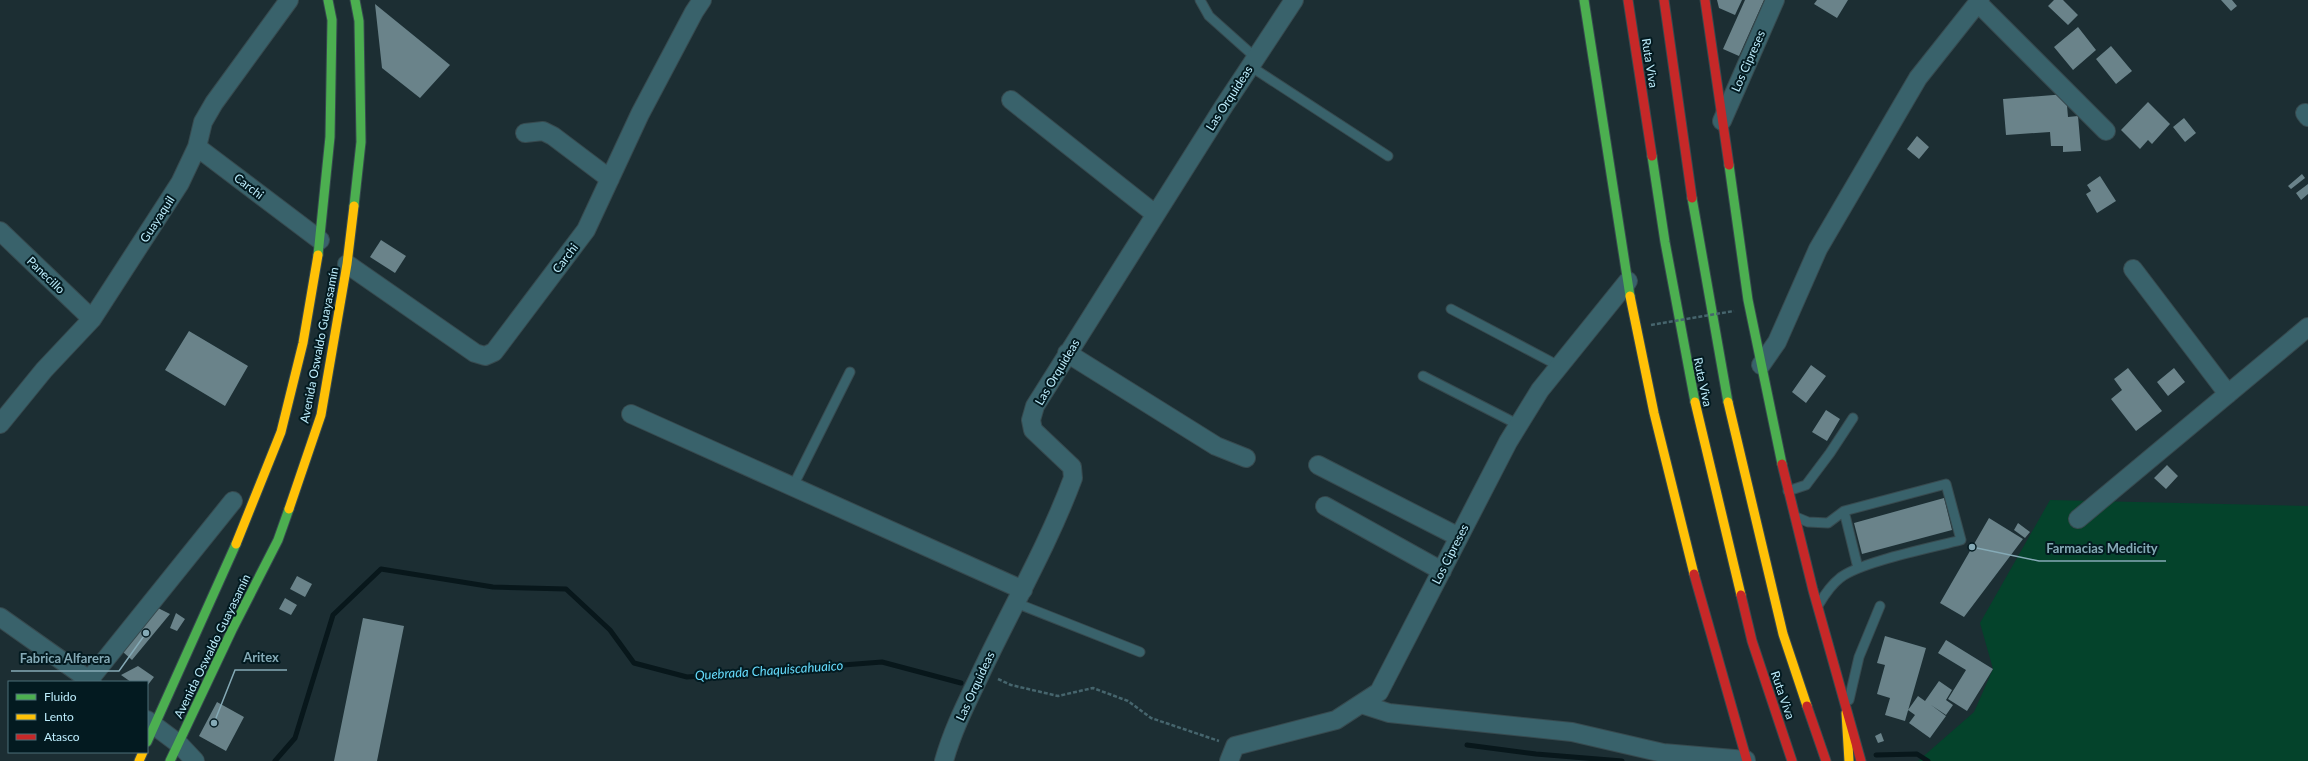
<svg xmlns="http://www.w3.org/2000/svg" width="2308" height="761" font-family="Lato,sans-serif">
	<style>
		.green { fill: #04432b }
		.lines { fill: none; stroke-linecap: round; stroke-linejoin: round }
		.stream { stroke: #08171b; stroke-width: 5 }
		.building { fill: #6a838a }
		.lane-casing { stroke: #374a4f; stroke-width: 11 }
		.street-casing { stroke: #374a4f; stroke-width: 20 }
		.fast-casing { stroke: #374a4f; stroke-width: 11 }
		.slow-casing { stroke: #374a4f; stroke-width: 11 }
		.jam-casing { stroke: #374a4f; stroke-width: 11 }
		.path { stroke: #46656d; stroke-width: 2.5; stroke-dasharray: 4 2; stroke-linecap: butt }
		.lane { stroke: #39626b; stroke-width: 9 }
		.street { stroke: #39626b; stroke-width: 18 }
		.fast { stroke: #4caf50; stroke-width: 9 }
		.slow { stroke: #ffc107; stroke-width: 9 }
		.jam { stroke: #c62828; stroke-width: 9 }
		.path-bridge { stroke: #46656d; stroke-width: 2.5; stroke-dasharray: 4 2; stroke-linecap: butt }
		.labels { text-anchor: middle; dominant-baseline: central; stroke-width: 4; stroke-linejoin: round; paint-order: stroke }
		.street-label { font-size: 12px; fill: #bdedfc; stroke: #031a20 }
		.water-label { font-size: 13px; font-style: italic; fill: #66dcfd; stroke: #031a20 }
		.leader { fill: none; stroke: #85aab6; stroke-width: 1.5 }
		.callout-dot { fill: #85aab6; stroke: #031a20; stroke-width: 1.5 }
		.callout-label { font-size: 13px; text-anchor: middle; font-weight: bold; fill: #85aab6; stroke: #031a20; stroke-width: 4; stroke-linejoin: round; paint-order: stroke }
	</style>
	<rect width="100%" height="100%" fill="#1c2e33"/>
	<path class="green" d="M2050,500l258,6v255h-390l56,-49 19,-43 -13,-46z"/>
	<g class="lines">
		<path class="stream" d="M1467,745l69,9 86,7
			M1876,755l41,-1 11,7
			M275,761l20,-23 38,-123 48,-46 112,18 73,2 44,41 24,33 53,14 195,-15 79,21"/>
	</g>
	<path class="building" d="M1717,0h25l-7,15 -16,-7z
		M1745,0h19l-25,56 -16,-7z
		M1817,0h31l-11,18 -23,-14z
		M2054,0h9l15,15 -10,10 -20,-19z
		M2221,0h11l5,6 -6,5z
		M375,4l75,61 -30,33 -38,-30z
		M2078,27l18,23 -23,20 -19,-23z
		M2111,46l21,25 -16,13 -20,-25z
		M2066,94l2,23 10,-1 3,35 -18,1v-6h-12l-1,-14 -44,3 -3,-36z
		M2148,102l22,22 -18,20 -4,-4 -8,9 -19,-19z
		M2184,118l12,15 -11,9 -12,-15z
		M1917,136l12,11 -10,12 -12,-10z
		M2302,174l3,4 -14,11 -3,-3z
		M2100,176l16,25 -19,12 -11,-19 5,-3 -4,-6z
		M2308,184v10l-7,6 -5,-7z
		M381,240l25,16 -11,17 -25,-16z
		M189,331l59,35 -23,40 -60,-36z
		M1811,365l15,11 -20,27 -14,-11z
		M2128,368l34,43 -26,20 -25,-32 11,-9 -8,-11z
		M2174,368l11,14 -17,14 -11,-14z
		M1826,410l14,9 -13,22 -15,-9z
		M2167,465l11,11 -12,13 -12,-11z
		M1944,498l8,32 -90,24 -8,-31z
		M1989,518l34,21 -59,78 -24,-14z
		M2018,523l12,9 -5,6 -11,-8z
		M297,576l15,8 -7,13 -15,-8z
		M285,598l12,7 -6,10 -12,-6z
		M158,608l12,6 -38,46 -9,-8z
		M176,613l9,6 -8,12 -7,-3z
		M363,618l41,8 -27,135h-43z
		M1885,636l41,12 -21,73 -20,-6 5,-17 -13,-4 8,-29 -8,-2z
		M1946,640l47,29 -26,42 -19,-12 18,-29 -28,-17z
		M138,666l16,11 -7,9v-4h-16l-10,-7z
		M1939,681l13,9 -6,10 7,5 -7,10 -15,-10 15,11 -16,22 -21,-15 6,-8 -7,-5 10,-14 7,5z
		M217,702l27,15 -18,34 -27,-15z
		M1881,733l3,8 -6,2 -3,-7z"/>
	<g class="lines">
		<defs>
			<path id="lane" d="M1200,0l9,16 47,42
				M1250,66l138,90
				M1451,309l108,57
				M1423,376l96,49
				M792,488l58,-116
				M1788,491l18,-6 24,-32 23,-35
				M1844,511l14,57
				M1796,517l12,5 20,1 16,-12 102,-27 15,56c-26,7 -102,22 -121,38 -9,7 -15,16 -21,26
				M1016,603l124,49
				M1849,700l10,-43 21,-51"/>
			<path id="street" d="M1978,3l128,128
				M1011,100l144,114
				M2305,113l3,4
				M1722,121l53,-121
				M525,133l18,-2 10,5 57,43
				M197,147l123,93
				M0,231l92,88
				M347,264l128,89 10,3 9,-4 92,-122 54,-116 54,-102 8,-12
				M2133,269l95,125
				M1067,353l149,93 30,12
				M1761,365l16,-23 41,-93 100,-171 62,-78
				M631,414l392,176
				M0,424l44,-54 48,-51 88,-136 17,-36 6,-25 11,-19 75,-103
				M1318,465l141,72
				M1325,506l117,65
				M2078,519l230,-192
				M0,617l92,65
				M89,680l144,-179
				M1361,704l28,9 183,19 91,21 83,7
				M147,720l32,24 16,17
				M944,761c8,-29 21,-55 34,-82 31,-67 69,-131 95,-201l-1,-11 -39,-37 -2,-10 4,-14 189,-300 70,-106
				M1229,761l6,-15 101,-26 43,-28 129,-250 32,-52 88,-109"/>
			<path id="fast" d="M1584,0l46,296
				M1652,156l13,86 30,160
				M1729,165l19,135 34,164
				M1692,198l36,204
				M354,206l7,-64 -2,-121 -4,-21
				M318,255l12,-118 2,-117 -4,-20
				M147,742l89,-198
				M170,761l62,-131 46,-90 11,-31"/>
			<path id="slow" d="M1630,296l24,117 40,161
				M1695,402l46,193
				M1728,402l55,232 24,72
				M289,509l32,-94 26,-151 7,-58
				M236,544l45,-112 22,-89 15,-88
				M1846,713l3,48
				M139,761l4,-9"/>
			<path id="jam" d="M1628,0l24,156
				M1664,0l28,198
				M1705,0l24,165
				M1782,464l31,126 48,171
				M1694,574l53,187
				M1741,595l11,46 40,120
				M1807,706l19,55"/>
		</defs>
		<use href="#lane" class="lane-casing"/>
		<use href="#street" class="street-casing"/>
		<use href="#fast" class="fast-casing"/>
		<use href="#slow" class="slow-casing"/>
		<use href="#jam" class="jam-casing"/>
		<path class="path" d="M998,679l13,6 47,11 35,-8 35,13 23,17 68,23"/>
		<use href="#lane" class="lane"/>
		<use href="#street" class="street"/>
		<use href="#fast" class="fast"/>
		<use href="#slow" class="slow"/>
		<use href="#jam" class="jam"/>
		<path class="path-bridge" d="M1651,325l83,-14"/>
	</g>
	<g class="labels">
		<g class="street-label">
			<text transform="translate(1748 61) rotate(-66)">Los Cipreses</text>
			<text transform="translate(1650 63) rotate(81)">Ruta Viva</text>
			<text transform="translate(1229 98) rotate(-57)">Las Orquideas</text>
			<text transform="translate(249 186) rotate(37)">Carchi</text>
			<text transform="translate(157 219) rotate(-57)">Guayaquil</text>
			<text transform="translate(565 258) rotate(-53)">Carchi</text>
			<text transform="translate(46 275) rotate(44)">Panecillo</text>
			<text transform="translate(319 345) rotate(-79)">Avenida Oswaldo Guayasamín</text>
			<text transform="translate(1057 372) rotate(-59)">Las Orquideas</text>
			<text transform="translate(1703 382) rotate(78)">Ruta Viva</text>
			<text transform="translate(1450 554) rotate(-63)">Los Cipreses</text>
			<text transform="translate(212 646) rotate(-64)">Avenida Oswaldo Guayasamín</text>
			<text transform="translate(975 686) rotate(-65)">Las Orquideas</text>
			<text transform="translate(1783 695) rotate(71)">Ruta Viva</text>
		</g>
		<g class="water-label">
			<text transform="translate(769 670) rotate(-4)">Quebrada Chaquiscahuaico</text>
		</g>
	</g>
	<path class="leader" d="M1972 547L2039 561H2166M214 723L235 670H287M146 633L119 671H11"/>
	<g class="callout-dot">
		<circle cx="1972" cy="547" r="4"/>
		<circle cx="214" cy="723" r="4"/>
		<circle cx="146" cy="633" r="4"/>
	</g>
	<g class="callout-label">
		<text x="2102" y="553">Farmacias Medicity</text>
		<text x="261" y="662">Aritex</text>
		<text x="65" y="663">Fabrica Alfarera</text>
	</g>
	<rect x="8" y="681" width="140" height="72" fill="#031a20" stroke="#4d6e78"/>
	<rect x="16" y="694" width="20" height="6" fill="#4caf50" stroke="#4d6e78"/>
	<text x="44" y="701" font-size="12" fill="#bdedfc">Fluido</text>
	<rect x="16" y="714" width="20" height="6" fill="#ffc107" stroke="#4d6e78"/>
	<text x="44" y="721" font-size="12" fill="#bdedfc">Lento</text>
	<rect x="16" y="734" width="20" height="6" fill="#c62828" stroke="#4d6e78"/>
	<text x="44" y="741" font-size="12" fill="#bdedfc">Atasco</text>
</svg>
